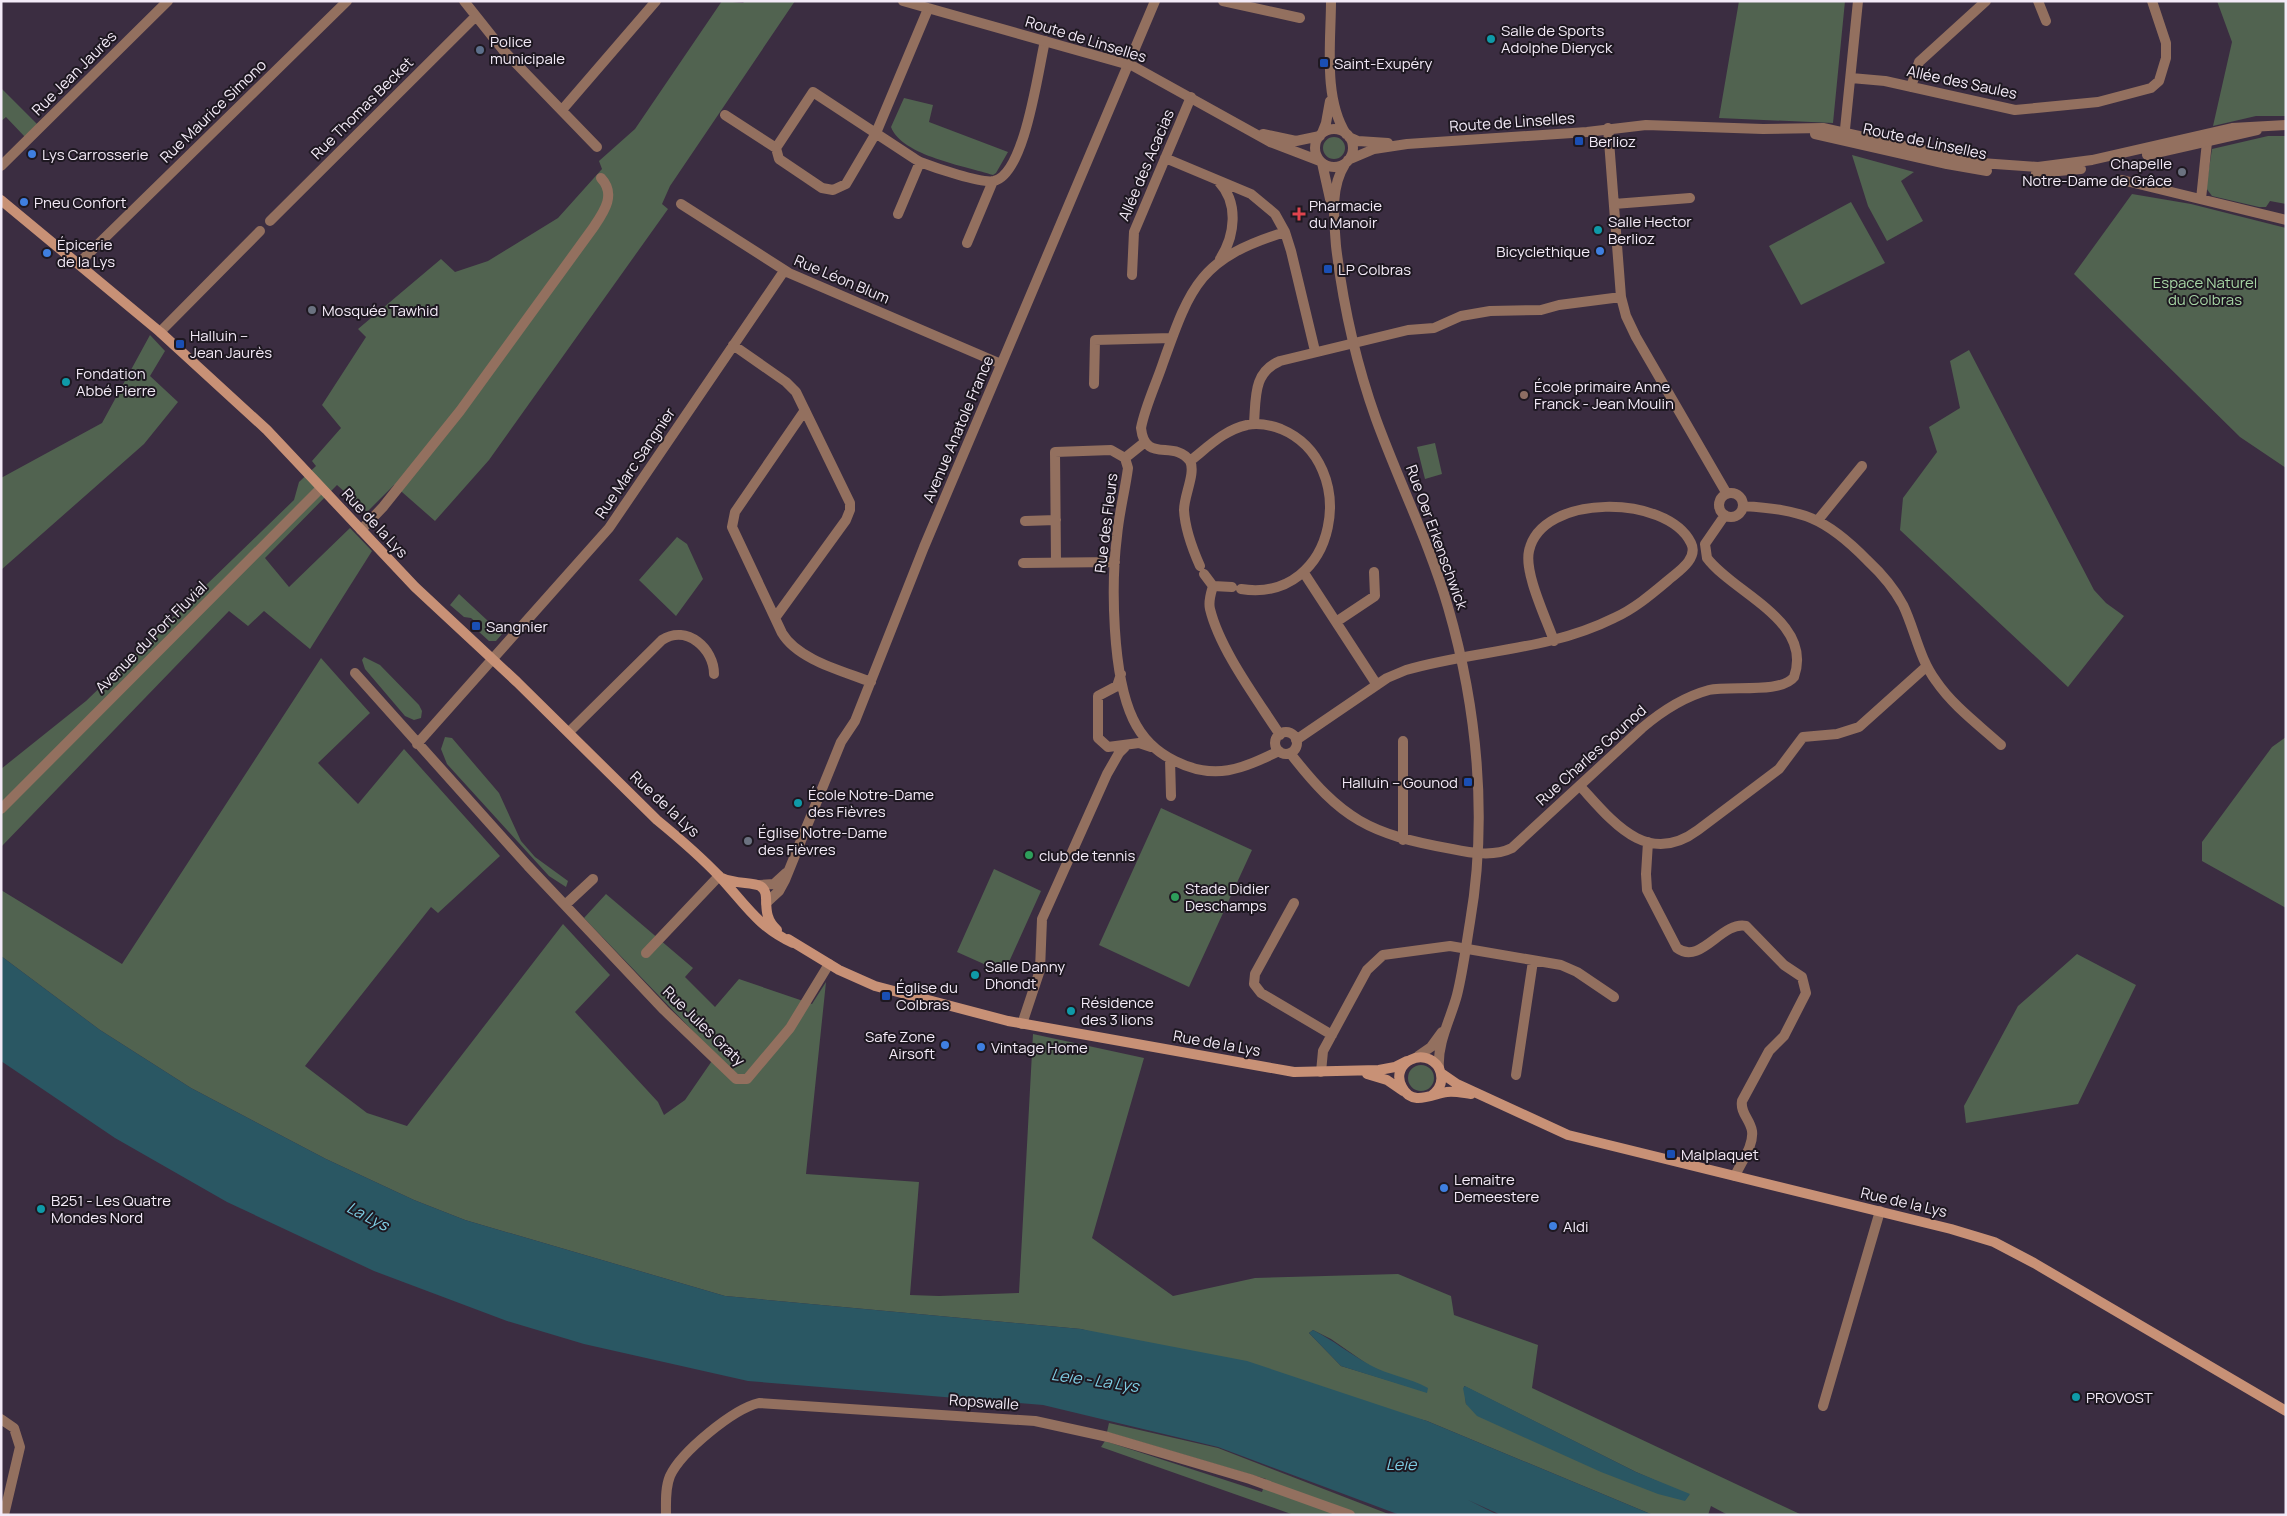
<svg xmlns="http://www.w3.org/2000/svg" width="2287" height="1516" font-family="Manrope,sans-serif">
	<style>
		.green { fill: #516350; fill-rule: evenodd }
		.water { fill: #2a5763 }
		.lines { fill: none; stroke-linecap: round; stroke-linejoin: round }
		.minor { stroke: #93705f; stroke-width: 10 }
		.tertiary { stroke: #93705f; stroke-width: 10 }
		.secondary { stroke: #c89176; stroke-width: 10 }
		.culture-dot { fill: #0f9aa8; stroke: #1e1821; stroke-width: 2 }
		.service-dot { fill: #5c6f8a; stroke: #1e1821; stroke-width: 2 }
		.transit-dot { fill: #1a4fb4; stroke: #1e1821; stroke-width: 2 }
		.shop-dot { fill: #3f7fe0; stroke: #1e1821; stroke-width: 2 }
		.worship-dot { fill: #6b7280; stroke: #1e1821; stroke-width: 2 }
		.health-dot { fill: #e0444e; stroke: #1e1821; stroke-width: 2 }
		.education-dot { fill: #8d6e63; stroke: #1e1821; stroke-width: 2 }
		.leisure-dot { fill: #2e9e5b; stroke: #1e1821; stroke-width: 2 }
		.labels { text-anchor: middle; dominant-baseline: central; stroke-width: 4; stroke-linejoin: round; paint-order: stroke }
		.poi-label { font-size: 15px; fill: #f3eaf7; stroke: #1e1821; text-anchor: start }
		.street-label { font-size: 15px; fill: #f3eaf7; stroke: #1e1821 }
		.park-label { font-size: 15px; fill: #a6d5a4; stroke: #1e1821 }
		.water-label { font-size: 16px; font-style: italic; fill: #7fcee4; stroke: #1e1821 }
	</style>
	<rect width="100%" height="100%" fill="#3b2d41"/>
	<path class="green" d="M722,1l21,2 2,-2h50l-125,185 -8,18 6,5 -179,251 -54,61 -41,-36 -27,27 -30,-27 -72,73 24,29 61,-59 22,23 -62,98 -46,-38 -16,15 -19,-15 -228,236v-78l85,-68 208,-201 5,-18 17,-16 -4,-5 29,-33 -19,-23 44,-68 -8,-8 83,-70 14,13 33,-11 70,-43 44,-49 -3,-8 36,-32z
		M1739,1h106l-12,122 -114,-5z
		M2217,1h69v115h-30l-43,10 19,-84z
		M1,88l37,37 -13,12 -19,-20 -5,4z
		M904,98l29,7 -4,17 79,30 -12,21 -3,2c-27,-9 -91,-19 -102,-48z
		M2268,136h18v68l-16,-3 -4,6h-7l-47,-11 -6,-8 6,-39z
		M1323 148a11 11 0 1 1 22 0a11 11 0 1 1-22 0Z
		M1852,155l62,17 -13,9 22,40 -36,20 -19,-35z
		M2132,194l59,10 95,24v240l-46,-31 -166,-163z
		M1851,202l34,61 -84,42 -32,-59z
		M150,335l15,16 -15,25 28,26 -34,42 -143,126v-92l101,-55z
		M1969,350l125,240 12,13 18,13 -56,71 -168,-157 3,-32 34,-46 -8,-25 31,-19 -10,-47z
		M1435,443l7,31 -17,5 -8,-32z
		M677,537l10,7 16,35 -27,37 -37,-36z
		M459,594l43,40 -6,7h-7l-11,-10 1,-6 -8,-7 -7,-1 -14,-12z
		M364,657l16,8 39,40 3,6 -1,7 -7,2 -9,-4 -40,-47 -3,-9z
		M321,658l49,55 -52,50 40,41 46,-55 96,107 -62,57 -7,-6 -126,159 62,47 40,13 156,-202 47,51 -35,37 83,90 6,13 21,-15 31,-45 -132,-137 22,-24 87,74 -8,9 30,30 24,-28 73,25 14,-22 -20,192 113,8 -9,113 29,1 80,-3 14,-259 111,24 -52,180 81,58 82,-18 143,-4 53,22 3,19 84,30 -6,43 270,127h-74l-17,-9 -3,9h-55l-226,-94 -346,-92 -356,-33 -260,-76 -51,-20 -88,-41 -135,-71 -91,-58 -99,-74v-66l121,74zM1313,1330l18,9 39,27 57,26 -86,-26 -32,-33zM1464,1386l172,86 53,23 -4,5c-77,-20 -147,-60 -219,-96z
		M445,737l7,1 47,55 22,48 14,16 33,24 -2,6 -17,-11 -102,-112 -6,-15z
		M2286,737v171l-84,-47v-19l70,-95z
		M1161,808l91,42 -63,137 -90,-42z
		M994,869l47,22 -37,82 -47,-21z
		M2077,954l59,31 -58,119 -112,19 -2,-17 54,-100z
		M1408 1078a13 13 0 1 1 26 0a13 13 0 1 1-26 0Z
		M1109,1423l109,25 173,67h-97l-193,-68 4,-6 157,51 4,-13 -159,-47z"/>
	<path class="water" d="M1,956l99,74 91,58 135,71 88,41 51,20 260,76 356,33 166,32 180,60 226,94h-152l-33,-15 30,15h-98l-182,-68 -175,-42 -295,-24 -164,-37 -77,-23 -133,-50 -147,-69 -112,-64 -114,-77z
		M1313,1330c20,10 37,24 57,35 18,10 40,13 58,23l-1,5 -86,-27 -32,-33z
		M1465,1386l171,86 54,22 -5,7 -27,-7 -57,-22 -124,-56 -11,-12 -3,-16z"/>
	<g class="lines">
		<path class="minor" d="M464,1l39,49 94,97
			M1223,1l77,17
			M2038,1l8,20
			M928,9l-52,124 -30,51 -13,6 -11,-2 -43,-29 -3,-11 37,-56 102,67 5,3c13,5 62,22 74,19 31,-7 44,-111 51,-140
			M1851,78l34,3 130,29 83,-8 53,-14 8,-7 7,-23v-15l-14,-42
			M1911,87l8,-25 67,-61
			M562,110l94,-109
			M725,115l51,33
			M1608,128l13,169 5,19 10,21 91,157
			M1844,139l14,-138
			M1165,158l86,36 24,20 10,18 6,19 24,100
			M1,166l167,-165
			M2122,180l164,40
			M1219,182c20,21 16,54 1,77
			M2201,199l6,-57
			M681,204l108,69 212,91
			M1614,204l76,-6
			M898,214l22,-52
			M270,221l206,-205
			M967,243l26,-62
			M79,263l268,-262
			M1132,275l2,-43 57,-135
			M160,332l100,-101
			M733,345l53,37 10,10 54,111v7l-4,10 -71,98
			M1094,384l1,-44 77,-2
			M805,410l-70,102 -3,15 50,106c16,27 61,38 89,49
			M1254,423c2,-25 -1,-51 26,-62l128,-31 26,-2 27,-12 29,-5 51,-1 18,-5 62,-8
			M1145,442l-20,16 3,10c-3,23 -9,45 -11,68 -6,48 -5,139 16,183 9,19 23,33 42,42 40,20 67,8 104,-10
			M1190,461c-16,-22 -45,3 -49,-33 4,-21 15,-44 22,-65 28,-79 38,-105 122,-131
			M1719 505a12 12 0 1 1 24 0a12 12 0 1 1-24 0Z
			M1743,506c60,4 82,11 124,54 14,13 27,28 36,45 12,25 16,53 33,76 17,25 43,44 65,64
			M1818,520l44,-54
			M1025,521l31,-1
			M361,530l22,-23 77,-96 133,-183c10,-15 24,-33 8,-50
			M1056,562l-1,-110 56,-2 14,8
			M1023,563l92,-1
			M1200,566c-8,-18 -15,-36 -16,-56 0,-15 12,-37 6,-49 18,-14 34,-31 57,-36 12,-3 23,0 34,4 81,34 57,175 -40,160
			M1304,573l73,112
			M1204,574l9,12 19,1
			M1213,586c-2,7 -5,15 -3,23 10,41 47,90 70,126
			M1336,622l39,-26 -1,-24
			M355,673l173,193 136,144 72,69h11l43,-51 39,-64
			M1121,674l-4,12 -19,10v42l10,9 31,-4 12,4
			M569,732l93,-92c25,-16 52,9 52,34
			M1275 743a11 11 0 1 1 22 0a11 11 0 1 1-22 0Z
			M1296,740l91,-62 19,-8c69,-20 142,-19 208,-52 22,-10 40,-26 58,-41 10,-8 26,-20 19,-34 -24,-49 -150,-50 -162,8 -5,22 17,67 25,90
			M1403,741v99
			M417,744l192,-216 175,-257
			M1290,753c52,67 79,81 162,96 19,4 42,8 60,-1l130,-120c20,-17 41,-31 67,-38 21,-5 72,4 85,-13 20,-56 -61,-84 -87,-119l-2,-14 20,-29
			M1170,759l1,37
			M1580,786c32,35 67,82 118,44l81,-61 24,-32 34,-3 22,-7 68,-61
			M1,809l320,-321
			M1648,842l-2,32 1,16 30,58c24,18 44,-27 69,-22l38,39 18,12 4,16 -22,43 -15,15 -27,50c-2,12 8,18 10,30 2,15 -11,31 -17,45
			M760,885l14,-1 12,-11
			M766,903l13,-12 6,-11 56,-138 14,-21 69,-174 231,-546
			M1294,903l-39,71 -1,10 7,9 71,42
			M565,905l28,-26
			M646,953l73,-77
			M1022,1024l18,-54 2,-51 65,-145 12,-21 6,-6
			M1321,1072l2,-21 44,-81 16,-15 67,-9 111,19 16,7 37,25
			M1516,1075l17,-114
			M1823,1406l57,-195
			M1,1419l13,9 6,19 -16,68
			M666,1515c0,-13 -1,-27 4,-39 11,-24 63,-67 89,-73l276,18 73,16 142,42 100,36"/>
		<path class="tertiary" d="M903,1l230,65 137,76 50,19
			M1331,1c0,41 -8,97 15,133
			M1315 148a19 19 0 1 1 38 0a19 19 0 1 1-38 0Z
			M1322,133l4,-10 4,-22
			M1263,134l33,7 24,-5
			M1815,134l132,30 40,7
			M1349,137l9,4 30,2
			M2147,155l110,-25
			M1348,160l26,-11 33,-5 180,-12 59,-7 117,4 60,-1 158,35 57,4 54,-7 140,-32 54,-3
			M1322,163l8,36
			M1345,164c-15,24 -11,54 -9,82 7,59 20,117 40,173 23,63 53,123 72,188 29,100 40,211 22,315 -4,24 -7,49 -13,73 -6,23 -20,48 -18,73
			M2036,173l45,-4
			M1418,1056l13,-9 11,-15"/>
		<path class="secondary" d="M1,200l159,132 107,98 148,157 102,95 140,138c22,18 43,36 63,57 25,27 38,50 73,66
			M722,878c13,6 31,4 38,8 13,7 -2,27 17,44
			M788,939l51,31 36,16 133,35 286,51 85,-2 16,-3 12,-6
			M1441,1073l16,11 111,51 383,94 43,13 40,21 252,148
			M1367,1074l20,6 16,11
			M1431,1096c10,-7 13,-17 8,-28 -14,-23 -50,-5 -37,19 10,20 30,7 45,5 8,-1 16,1 24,2"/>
	</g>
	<g class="culture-dot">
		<circle cx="1491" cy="39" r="5"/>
		<circle cx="1598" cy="230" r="5"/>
		<circle cx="66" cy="382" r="5"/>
		<circle cx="798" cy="803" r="5"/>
		<circle cx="975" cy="975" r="5"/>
		<circle cx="1071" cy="1011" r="5"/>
		<circle cx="41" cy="1209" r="5"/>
		<circle cx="2076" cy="1397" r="5"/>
	</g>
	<circle class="service-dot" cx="480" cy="50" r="5"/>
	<g class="transit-dot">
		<rect x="1319" y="58" width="10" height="10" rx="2.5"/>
		<rect x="1574" y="136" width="10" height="10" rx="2.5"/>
		<rect x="1323" y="264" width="10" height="10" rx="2.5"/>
		<rect x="175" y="339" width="10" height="10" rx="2.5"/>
		<rect x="471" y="621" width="10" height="10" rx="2.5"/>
		<rect x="1463" y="777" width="10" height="10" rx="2.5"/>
		<rect x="881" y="991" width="10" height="10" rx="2.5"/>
		<rect x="1666" y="1149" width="10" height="10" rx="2.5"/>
	</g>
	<g class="shop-dot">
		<circle cx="32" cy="154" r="5"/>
		<circle cx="24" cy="202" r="5"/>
		<circle cx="1600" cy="251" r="5"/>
		<circle cx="47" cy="253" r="5"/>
		<circle cx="945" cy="1045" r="5"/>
		<circle cx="981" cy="1047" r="5"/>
		<circle cx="1444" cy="1188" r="5"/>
		<circle cx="1553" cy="1226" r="5"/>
	</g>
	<g class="worship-dot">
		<circle cx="2182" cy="172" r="5"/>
		<circle cx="312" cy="310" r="5"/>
		<circle cx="748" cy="841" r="5"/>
	</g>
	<path class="health-dot" d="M1296.5 206.5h5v5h5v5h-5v5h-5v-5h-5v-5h5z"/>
	<circle class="education-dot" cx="1524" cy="395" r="5"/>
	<g class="leisure-dot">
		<circle cx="1029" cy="855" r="5"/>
		<circle cx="1175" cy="897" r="5"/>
	</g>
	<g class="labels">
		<g class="poi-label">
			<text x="1501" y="30">Salle de Sports<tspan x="1501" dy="17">Adolphe Dieryck</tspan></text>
			<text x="490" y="41">Police<tspan x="490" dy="17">municipale</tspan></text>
			<text x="1334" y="63">Saint-Exupéry</text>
			<text x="1589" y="141">Berlioz</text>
			<text x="42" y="154">Lys Carrosserie</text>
			<text x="2172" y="163" text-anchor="end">Chapelle<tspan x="2172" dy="17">Notre-Dame de Grâce</tspan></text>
			<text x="34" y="202">Pneu Confort</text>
			<text x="1309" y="205">Pharmacie<tspan x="1309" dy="17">du Manoir</tspan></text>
			<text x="1608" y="221">Salle Hector<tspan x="1608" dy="17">Berlioz</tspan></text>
			<text x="57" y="244">Épicerie<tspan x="57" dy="17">de la Lys</tspan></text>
			<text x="1590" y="251" text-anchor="end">Bicyclethique</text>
			<text x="1338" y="269">LP Colbras</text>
			<text x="322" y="310">Mosquée Tawhid</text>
			<text x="190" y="335">Halluin –<tspan x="190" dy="17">Jean Jaurès</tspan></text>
			<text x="76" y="373">Fondation<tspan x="76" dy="17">Abbé Pierre</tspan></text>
			<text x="1534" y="386">École primaire Anne<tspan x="1534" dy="17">Franck - Jean Moulin</tspan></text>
			<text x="486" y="626">Sangnier</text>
			<text x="1458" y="782" text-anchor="end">Halluin – Gounod</text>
			<text x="808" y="794">École Notre-Dame<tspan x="808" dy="17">des Fièvres</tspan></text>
			<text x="758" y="832">Église Notre-Dame<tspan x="758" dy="17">des Fièvres</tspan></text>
			<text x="1039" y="855">club de tennis</text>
			<text x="1185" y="888">Stade Didier<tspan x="1185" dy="17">Deschamps</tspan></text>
			<text x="985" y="966">Salle Danny<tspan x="985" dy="17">Dhondt</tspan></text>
			<text x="896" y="987">Église du<tspan x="896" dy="17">Colbras</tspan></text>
			<text x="1081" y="1002">Résidence<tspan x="1081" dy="17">des 3 lions</tspan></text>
			<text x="935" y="1036" text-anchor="end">Safe Zone<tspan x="935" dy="17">Airsoft</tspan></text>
			<text x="991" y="1047">Vintage Home</text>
			<text x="1681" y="1154">Malplaquet</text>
			<text x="1454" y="1179">Lemaitre<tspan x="1454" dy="17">Demeestere</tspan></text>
			<text x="51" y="1200">B251 - Les Quatre<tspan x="51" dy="17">Mondes Nord</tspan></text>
			<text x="1563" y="1226">Aldi</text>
			<text x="2086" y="1397">PROVOST</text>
		</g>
		<g class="street-label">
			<text transform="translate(1086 39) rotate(17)">Route de Linselles</text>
			<text transform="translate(74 73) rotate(-45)">Rue Jean Jaurès</text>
			<text transform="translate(1962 82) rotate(12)">Allée des Saules</text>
			<text transform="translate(362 108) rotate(-45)">Rue Thomas Becket</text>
			<text transform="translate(213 111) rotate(-44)">Rue Maurice Simono</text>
			<text transform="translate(1512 122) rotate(-4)">Route de Linselles</text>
			<text transform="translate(1925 141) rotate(12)">Route de Linselles</text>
			<text transform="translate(1146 165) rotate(-67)">Allée des Acacias</text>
			<text transform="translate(842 279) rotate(23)">Rue Léon Blum</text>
			<text transform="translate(958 429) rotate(-67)">Avenue Anatole France</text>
			<text transform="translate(635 463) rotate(-56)">Rue Marc Sangnier</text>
			<text transform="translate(375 523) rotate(47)">Rue de la Lys</text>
			<text transform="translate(1106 523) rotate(-83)">Rue des Fleurs</text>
			<text transform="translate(1437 537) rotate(70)">Rue Oer Erkenschwick</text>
			<text transform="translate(151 637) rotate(-45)">Avenue du Port Fluvial</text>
			<text transform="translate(1591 755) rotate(-42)">Rue Charles Gounod</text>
			<text transform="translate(665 804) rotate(43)">Rue de la Lys</text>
			<text transform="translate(704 1026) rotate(44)">Rue Jules Graty</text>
			<text transform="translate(1217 1043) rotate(10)">Rue de la Lys</text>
			<text transform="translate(1904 1202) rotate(13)">Rue de la Lys</text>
			<text transform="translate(984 1402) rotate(4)">Ropswalle</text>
		</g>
		<g class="park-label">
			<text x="2205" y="282">Espace Naturel<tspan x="2205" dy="17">du Colbras</tspan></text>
		</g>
		<g class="water-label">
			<text transform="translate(368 1216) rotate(27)">La Lys</text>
			<text transform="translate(1095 1380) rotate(8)">Leie - La Lys</text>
			<text x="1401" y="1464">Leie</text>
		</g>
	</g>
	<rect width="2287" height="1516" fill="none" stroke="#f3eaf7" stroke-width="5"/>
</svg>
